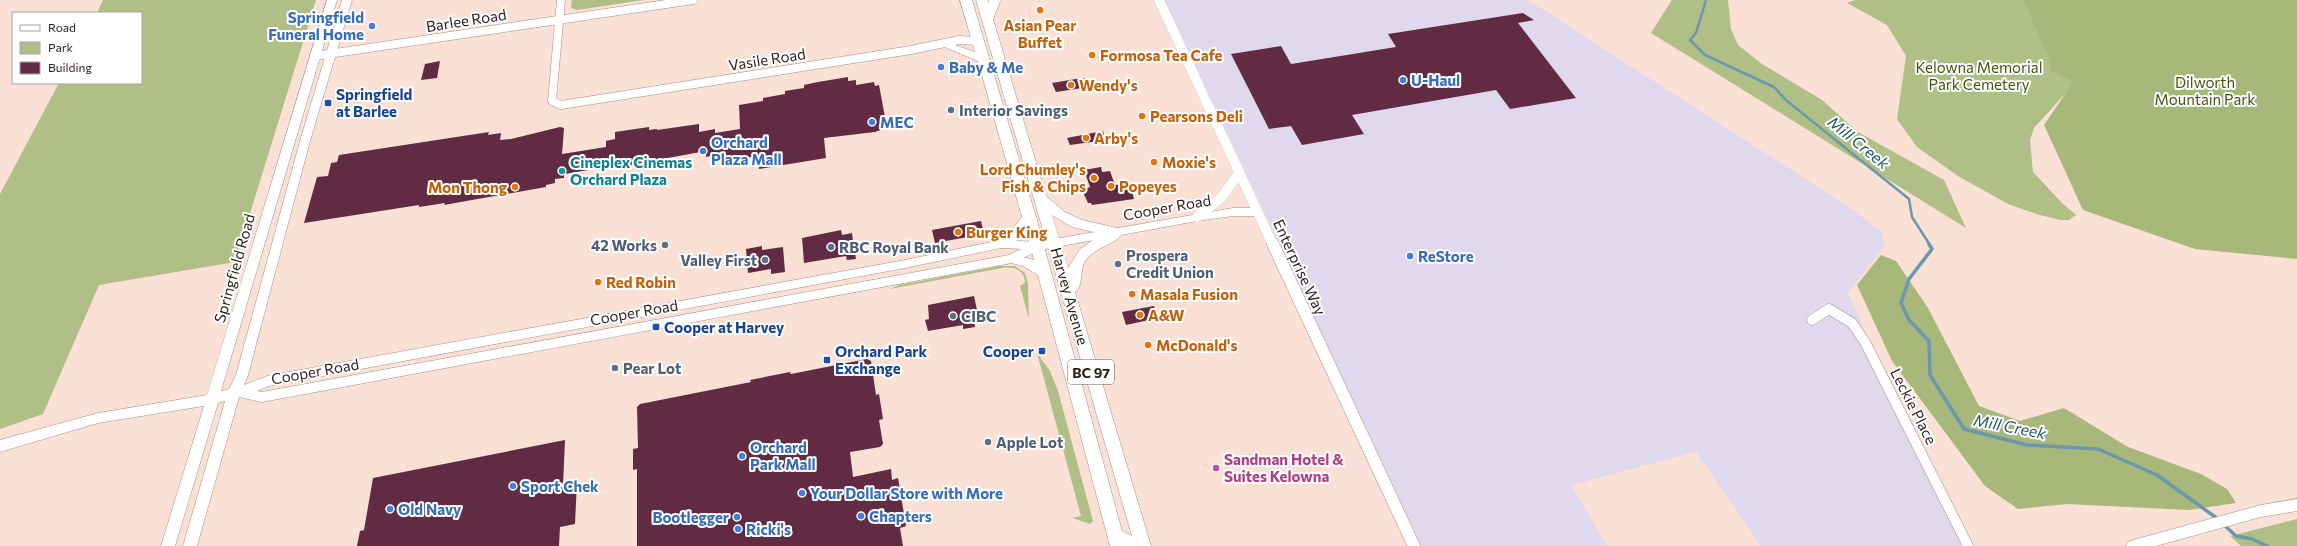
<svg xmlns="http://www.w3.org/2000/svg" width="2297" height="546" font-family="Commissioner,sans-serif">
	<style>
		.industrial { fill: #e0d8ed }
		.green { fill: #afbf86 }
		.forest { fill: #a7b87a }
		.lines { fill: none; stroke-linecap: round; stroke-linejoin: round }
		.stream-far1 { stroke: #6a98ae; stroke-width: 2.5 }
		.stream { stroke: #6a98ae; stroke-width: 3.5 }
		.building { fill: #612b43 }
		.minor-far1-casing { stroke: #a58e83; stroke-width: 9 }
		.minor-casing { stroke: #a58e83; stroke-width: 11 }
		.tertiary-far1-casing { stroke: #a58e83; stroke-width: 10 }
		.tertiary-casing { stroke: #a58e83; stroke-width: 13 }
		.secondary-casing { stroke: #a58e83; stroke-width: 1 }
		.trunk-casing { stroke: #a58e83; stroke-width: 1 }
		.minor-far1 { stroke: #fff; stroke-width: 8 }
		.minor { stroke: #fff; stroke-width: 10 }
		.tertiary-far1 { stroke: #fff; stroke-width: 10 }
		.tertiary { stroke: #fff; stroke-width: 12 }
		.secondary { fill: #fff; fill-rule: evenodd }
		.trunk { fill: #fff; fill-rule: evenodd }
		.food-dot { fill: #e8710a; stroke: #fff; stroke-width: 1.5 }
		.shop-dot { fill: #3f7fe0; stroke: #fff; stroke-width: 1.5 }
		.transit-dot { fill: #1a4fb4; stroke: #fff; stroke-width: 1.5 }
		.service-dot { fill: #5c6f8a; stroke: #fff; stroke-width: 1.5 }
		.culture-dot { fill: #0f9aa8; stroke: #fff; stroke-width: 1.5 }
		.hotel-dot { fill: #d1479c; stroke: #fff; stroke-width: 1.5 }
		.labels { text-anchor: middle; dominant-baseline: central; stroke-width: 4; stroke-linejoin: round; paint-order: stroke }
		.shield { fill: #fff; stroke: #68625f; stroke-width: 1 }
		.shield-label { font-size: 14px; font-weight: bold; fill: #271e1a }
		.shop-label { font-size: 15px; font-weight: bold; fill: #366cbe; stroke: #fff; text-anchor: start }
		.street-label { font-size: 15px; fill: #271e1a; stroke: #fff }
		.food-label { font-size: 15px; font-weight: bold; fill: #c56008; stroke: #fff; text-anchor: start }
		.park-label { font-size: 15px; fill: #45540f; stroke: #fff }
		.transit-label { font-size: 15px; font-weight: bold; fill: #164399; stroke: #fff; text-anchor: start }
		.service-label { font-size: 15px; font-weight: bold; fill: #4e5e75; stroke: #fff; text-anchor: start }
		.culture-label { font-size: 15px; font-weight: bold; fill: #0d838f; stroke: #fff; text-anchor: start }
		.hotel-label { font-size: 15px; font-weight: bold; fill: #b23c85; stroke: #fff; text-anchor: start }
		.water-label { font-size: 16px; font-style: italic; fill: #1f576f; stroke: #fff }
	</style>
	<rect width="100%" height="100%" fill="#fae0d5"/>
	<path class="industrial" d="M1164,0h364l324,209 29,23 4,13 -37,48 113,253h-200l-65,-94 -125,33 36,61h-185z"/>
	<path class="green" d="M103,0h213l-81,262 -136,23 -56,129 -43,15v-235l59,-111h82v-70h-44z
		M572,0h72l-67,10 -6,-2z
		M1672,0h56l3,29 7,16 24,19 60,36 36,32 86,48 22,48 -315,-195z
		M1855,0h442l-219,83 -14,12 -30,33 -4,12 3,32 29,31 14,12 -7,5h-9l-24,-6 -28,-10 -50,-28 -41,-29 -20,-28 9,-63 -19,-31 -40,-22z
		M1000,266h15l10,7 3,11 1,35 -9,-33 5,-3c0,-13 -11,-17 -23,-15l-112,21 9,-4z
		M1037,353l13,18 8,20 35,130 -3,3 -18,-6 9,-2z
		M2297,519v27h-56l-11,-10z"/>
	<path class="forest" d="M2024,0h273v259l-102,-10 -112,-39 -39,-85 30,-44 -23,-10 -3,-15z
		M1881,255l15,6 32,47 51,98 41,15 44,-13 64,39 73,27 26,15 9,14 -47,7 -122,-6 -49,5 -33,-23 -93,-125 -35,-76z"/>
	<g class="lines">
		<path class="stream-far1" d="M1706,0l-10,33 -6,7 15,15 69,32 13,14 122,98 3,18 18,28"/>
		<path class="stream" d="M1929,244l3,5 -23,30 -8,24 8,17 20,21 1,34 34,54 63,16 71,4 59,26 61,44
			M2223,524l13,12 16,3 15,7"/>
	</g>
	<path class="building" d="M1523,13l11,7 -16,3 58,75 -66,11 -14,-19 -144,25 12,19 -62,11 -11,-19 -22,3 -38,-75 50,-8 10,18 105,-17 -8,-13z
		M440,61l-3,17 -16,2 4,-16z
		M848,77v4l8,-1v5l18,-3 1,4 4,-1 8,43 -12,4 -51,6 2,20 -67,11 -1,-13 -35,5v-3l-8,2 -1,-5 -8,2v-6l-93,17v-2l-49,8v4l-9,1v4l-9,2v2l-102,18 1,-2 -26,4v-2l-115,18 13,-46 11,-1 3,-13 6,-1 2,-7 150,-23 -1,3 13,-2 -1,7 11,-1 49,-12 4,1 -2,26 44,-7v-6l9,-2v-7l34,-5v3l8,-1v1l42,-6v8l16,-3v4l25,-4 -1,-24 24,-4v-3l22,-4v-3l19,-3v-3l14,-3z
		M1082,78h4l3,9 -33,5 -4,-9z
		M1103,131l3,9 -36,5 -3,-7z
		M1101,167l1,5 8,-1 5,14 15,-2 4,16 -42,6 -1,-2h-3l-6,-13 8,-3 -6,-17z
		M981,221l3,13 -49,9 -3,-13z
		M841,230l1,5 10,-2 1,9 6,-1 1,11 -5,1 1,6 -9,1 -1,-4 -42,7 -2,-25z
		M762,246v4l21,-3 2,25 -14,2v-5l-23,4 -2,-24z
		M974,296l5,23 -5,1 1,7 -12,2v-4l-35,6 -3,-11 4,-1 -1,-14z
		M1154,306l4,12 -32,7 -4,-13z
		M867,359l4,2 5,34 3,-1 4,25 -4,1 4,24 -3,3 -30,5 3,25 38,-8 1,11 6,-2 8,48 -6,2 3,18h-266v-77l-4,1v-21l5,-1 -1,-41 3,-3 111,-22 -1,-2 40,-8 1,2z
		M565,440l-2,45 14,-3 -2,42 -15,3 -1,19h-202l3,-15 4,-1 9,-52z"/>
	<g class="lines">
		<defs>
			<path id="minor-far1" d="M561,0l-9,101 9,4 350,-55 48,-10 19,1
				M315,56l378,-56"/>
			<path id="minor" d="M1812,320l17,-11 23,14 13,19 103,204"/>
			<path id="tertiary-far1" d="M1159,0l114,245
				M1197,217l24,-19 18,-25"/>
			<path id="tertiary" d="M1273,244l141,302"/>
			<path id="secondary" d="M327,0h10l-116,391 8,-2 7,-14 64,-234 42,-141h10l-42,141 -62,234 -4,10 23,-9 638,-116 96,-20 36,2 196,-34h23l6,4 -6,4h-23l-36,5 -157,29 -28,13 -750,139 -23,-5 -42,149h-14l42,-145 -7,2 -43,143h-14l43,-140 -106,17 -98,29v-12l98,-27 109,-18zM1001,248l20,1 -12,6 -747,137 -5,-1 12,-5 636,-118z
				M2297,499v12l-36,6 -105,29h-30l2,-4 5,-2 128,-35z"/>
			<path id="trunk" d="M960,0h12l64,217 86,314 10,5 -156,-536h12v3l1,-3h12l-8,19 53,177 19,16 17,8 40,9 2,3c-8,13 -31,15 -40,31 -4,8 -1,24 -9,29l76,254h-41l-72,-271 -15,-9 -16,-4 -2,-3 2,-3 5,-2 22,6 -8,-29c-7,8 -18,20 -30,16l-2,-3 16,-12 12,-15 -44,-156 -41,-17 6,-3 32,11zM1052,215l20,12 30,7 -22,15 -12,19z"/>
		</defs>
		<use href="#minor-far1" class="minor-far1-casing"/>
		<use href="#minor" class="minor-casing"/>
		<use href="#tertiary-far1" class="tertiary-far1-casing"/>
		<use href="#tertiary" class="tertiary-casing"/>
		<use href="#secondary" class="secondary-casing"/>
		<use href="#trunk" class="trunk-casing"/>
		<use href="#minor-far1" class="minor-far1"/>
		<use href="#minor" class="minor"/>
		<use href="#tertiary-far1" class="tertiary-far1"/>
		<use href="#tertiary" class="tertiary"/>
		<use href="#secondary" class="secondary"/>
		<use href="#trunk" class="trunk"/>
	</g>
	<g class="food-dot">
		<circle cx="1040" cy="10" r="4"/>
		<circle cx="1092" cy="55" r="4"/>
		<circle cx="1071" cy="85" r="4"/>
		<circle cx="1142" cy="116" r="4"/>
		<circle cx="1086" cy="138" r="4"/>
		<circle cx="1154" cy="162" r="4"/>
		<circle cx="1094" cy="178" r="4"/>
		<circle cx="1111" cy="186" r="4"/>
		<circle cx="515" cy="187" r="4"/>
		<circle cx="958" cy="232" r="4"/>
		<circle cx="598" cy="282" r="4"/>
		<circle cx="1132" cy="294" r="4"/>
		<circle cx="1140" cy="315" r="4"/>
		<circle cx="1148" cy="345" r="4"/>
	</g>
	<g class="shop-dot">
		<circle cx="372" cy="26" r="4"/>
		<circle cx="941" cy="67" r="4"/>
		<circle cx="1403" cy="80" r="4"/>
		<circle cx="872" cy="122" r="4"/>
		<circle cx="703" cy="151" r="4"/>
		<circle cx="1410" cy="256" r="4"/>
		<circle cx="742" cy="456" r="4"/>
		<circle cx="513" cy="486" r="4"/>
		<circle cx="802" cy="493" r="4"/>
		<circle cx="390" cy="509" r="4"/>
		<circle cx="861" cy="516" r="4"/>
		<circle cx="737" cy="517" r="4"/>
		<circle cx="738" cy="529" r="4"/>
	</g>
	<g class="transit-dot">
		<rect x="324" y="99" width="8" height="8" rx="2"/>
		<rect x="652" y="323" width="8" height="8" rx="2"/>
		<rect x="1038" y="347" width="8" height="8" rx="2"/>
		<rect x="823" y="356" width="8" height="8" rx="2"/>
	</g>
	<g class="service-dot">
		<circle cx="951" cy="110" r="4"/>
		<circle cx="665" cy="245" r="4"/>
		<circle cx="831" cy="247" r="4"/>
		<circle cx="765" cy="260" r="4"/>
		<circle cx="1118" cy="264" r="4"/>
		<circle cx="953" cy="316" r="4"/>
		<circle cx="615" cy="368" r="4"/>
		<circle cx="988" cy="442" r="4"/>
	</g>
	<circle class="culture-dot" cx="562" cy="171" r="4"/>
	<circle class="hotel-dot" cx="1216" cy="468" r="4"/>
	<g class="labels">
		<rect class="shield" x="1068" y="360" width="46" height="24" rx="3"/>
		<g class="shield-label">
			<text x="1091" y="372">BC 97</text>
		</g>
		<g class="shop-label">
			<text x="364" y="17" text-anchor="end">Springfield<tspan x="364" dy="17">Funeral Home</tspan></text>
			<text x="949" y="67">Baby &amp; Me</text>
			<text x="1411" y="80">U-Haul</text>
			<text x="880" y="122">MEC</text>
			<text x="711" y="142">Orchard<tspan x="711" dy="17">Plaza Mall</tspan></text>
			<text x="1418" y="256">ReStore</text>
			<text x="750" y="447">Orchard<tspan x="750" dy="17">Park Mall</tspan></text>
			<text x="521" y="486">Sport Chek</text>
			<text x="810" y="493">Your Dollar Store with More</text>
			<text x="398" y="509">Old Navy</text>
			<text x="869" y="516">Chapters</text>
			<text x="729" y="517" text-anchor="end">Bootlegger</text>
			<text x="746" y="529">Ricki's</text>
		</g>
		<g class="street-label">
			<text transform="translate(466 20) rotate(-9)">Barlee Road</text>
			<text transform="translate(767 59) rotate(-9)">Vasile Road</text>
			<text transform="translate(1167 207) rotate(-10)">Cooper Road</text>
			<text transform="translate(1300 267) rotate(65)">Enterprise Way</text>
			<text transform="translate(234 268) rotate(-74)">Springfield Road</text>
			<text transform="translate(1070 296) rotate(74)">Harvey Avenue</text>
			<text transform="translate(634 312) rotate(-10)">Cooper Road</text>
			<text transform="translate(315 371) rotate(-10)">Cooper Road</text>
			<text transform="translate(1914 406) rotate(63)">Leckie Place</text>
		</g>
		<g class="food-label">
			<text x="1040" y="25" text-anchor="middle">Asian Pear<tspan x="1040" dy="17">Buffet</tspan></text>
			<text x="1100" y="55">Formosa Tea Cafe</text>
			<text x="1079" y="85">Wendy's</text>
			<text x="1150" y="116">Pearsons Deli</text>
			<text x="1094" y="138">Arby's</text>
			<text x="1162" y="162">Moxie's</text>
			<text x="1086" y="169" text-anchor="end">Lord Chumley's<tspan x="1086" dy="17">Fish &amp; Chips</tspan></text>
			<text x="1119" y="186">Popeyes</text>
			<text x="507" y="187" text-anchor="end">Mon Thong</text>
			<text x="966" y="232">Burger King</text>
			<text x="606" y="282">Red Robin</text>
			<text x="1140" y="294">Masala Fusion</text>
			<text x="1148" y="315">A&amp;W</text>
			<text x="1156" y="345">McDonald's</text>
		</g>
		<g class="park-label">
			<text x="1979" y="67">Kelowna Memorial<tspan x="1979" dy="17">Park Cemetery</tspan></text>
			<text x="2205" y="82">Dilworth<tspan x="2205" dy="17">Mountain Park</tspan></text>
		</g>
		<g class="transit-label">
			<text x="336" y="94">Springfield<tspan x="336" dy="17">at Barlee</tspan></text>
			<text x="664" y="327">Cooper at Harvey</text>
			<text x="835" y="351">Orchard Park<tspan x="835" dy="17">Exchange</tspan></text>
			<text x="1034" y="351" text-anchor="end">Cooper</text>
		</g>
		<g class="service-label">
			<text x="959" y="110">Interior Savings</text>
			<text x="657" y="245" text-anchor="end">42 Works</text>
			<text x="839" y="247">RBC Royal Bank</text>
			<text x="1126" y="255">Prospera<tspan x="1126" dy="17">Credit Union</tspan></text>
			<text x="757" y="260" text-anchor="end">Valley First</text>
			<text x="961" y="316">CIBC</text>
			<text x="623" y="368">Pear Lot</text>
			<text x="996" y="442">Apple Lot</text>
		</g>
		<g class="culture-label">
			<text x="570" y="162">Cineplex Cinemas<tspan x="570" dy="17">Orchard Plaza</tspan></text>
		</g>
		<g class="hotel-label">
			<text x="1224" y="459">Sandman Hotel &amp;<tspan x="1224" dy="17">Suites Kelowna</tspan></text>
		</g>
		<g class="water-label">
			<text transform="translate(1859 142) rotate(39)">Mill Creek</text>
			<text transform="translate(2010 426) rotate(11)">Mill Creek</text>
		</g>
	</g>
	<rect x="12" y="12" width="130" height="72" fill="#ffffff" stroke="#a9a5a3"/>
	<rect x="20" y="25" width="20" height="6" fill="#ffffff" stroke="#a9a5a3"/>
	<text x="48" y="32" font-size="12" fill="#271e1a">Road</text>
	<rect x="20" y="42" width="20" height="12" fill="#afbf86" stroke="#a9a5a3"/>
	<text x="48" y="52" font-size="12" fill="#271e1a">Park</text>
	<rect x="20" y="62" width="20" height="12" fill="#612b43" stroke="#a9a5a3"/>
	<text x="48" y="72" font-size="12" fill="#271e1a">Building</text>
</svg>
